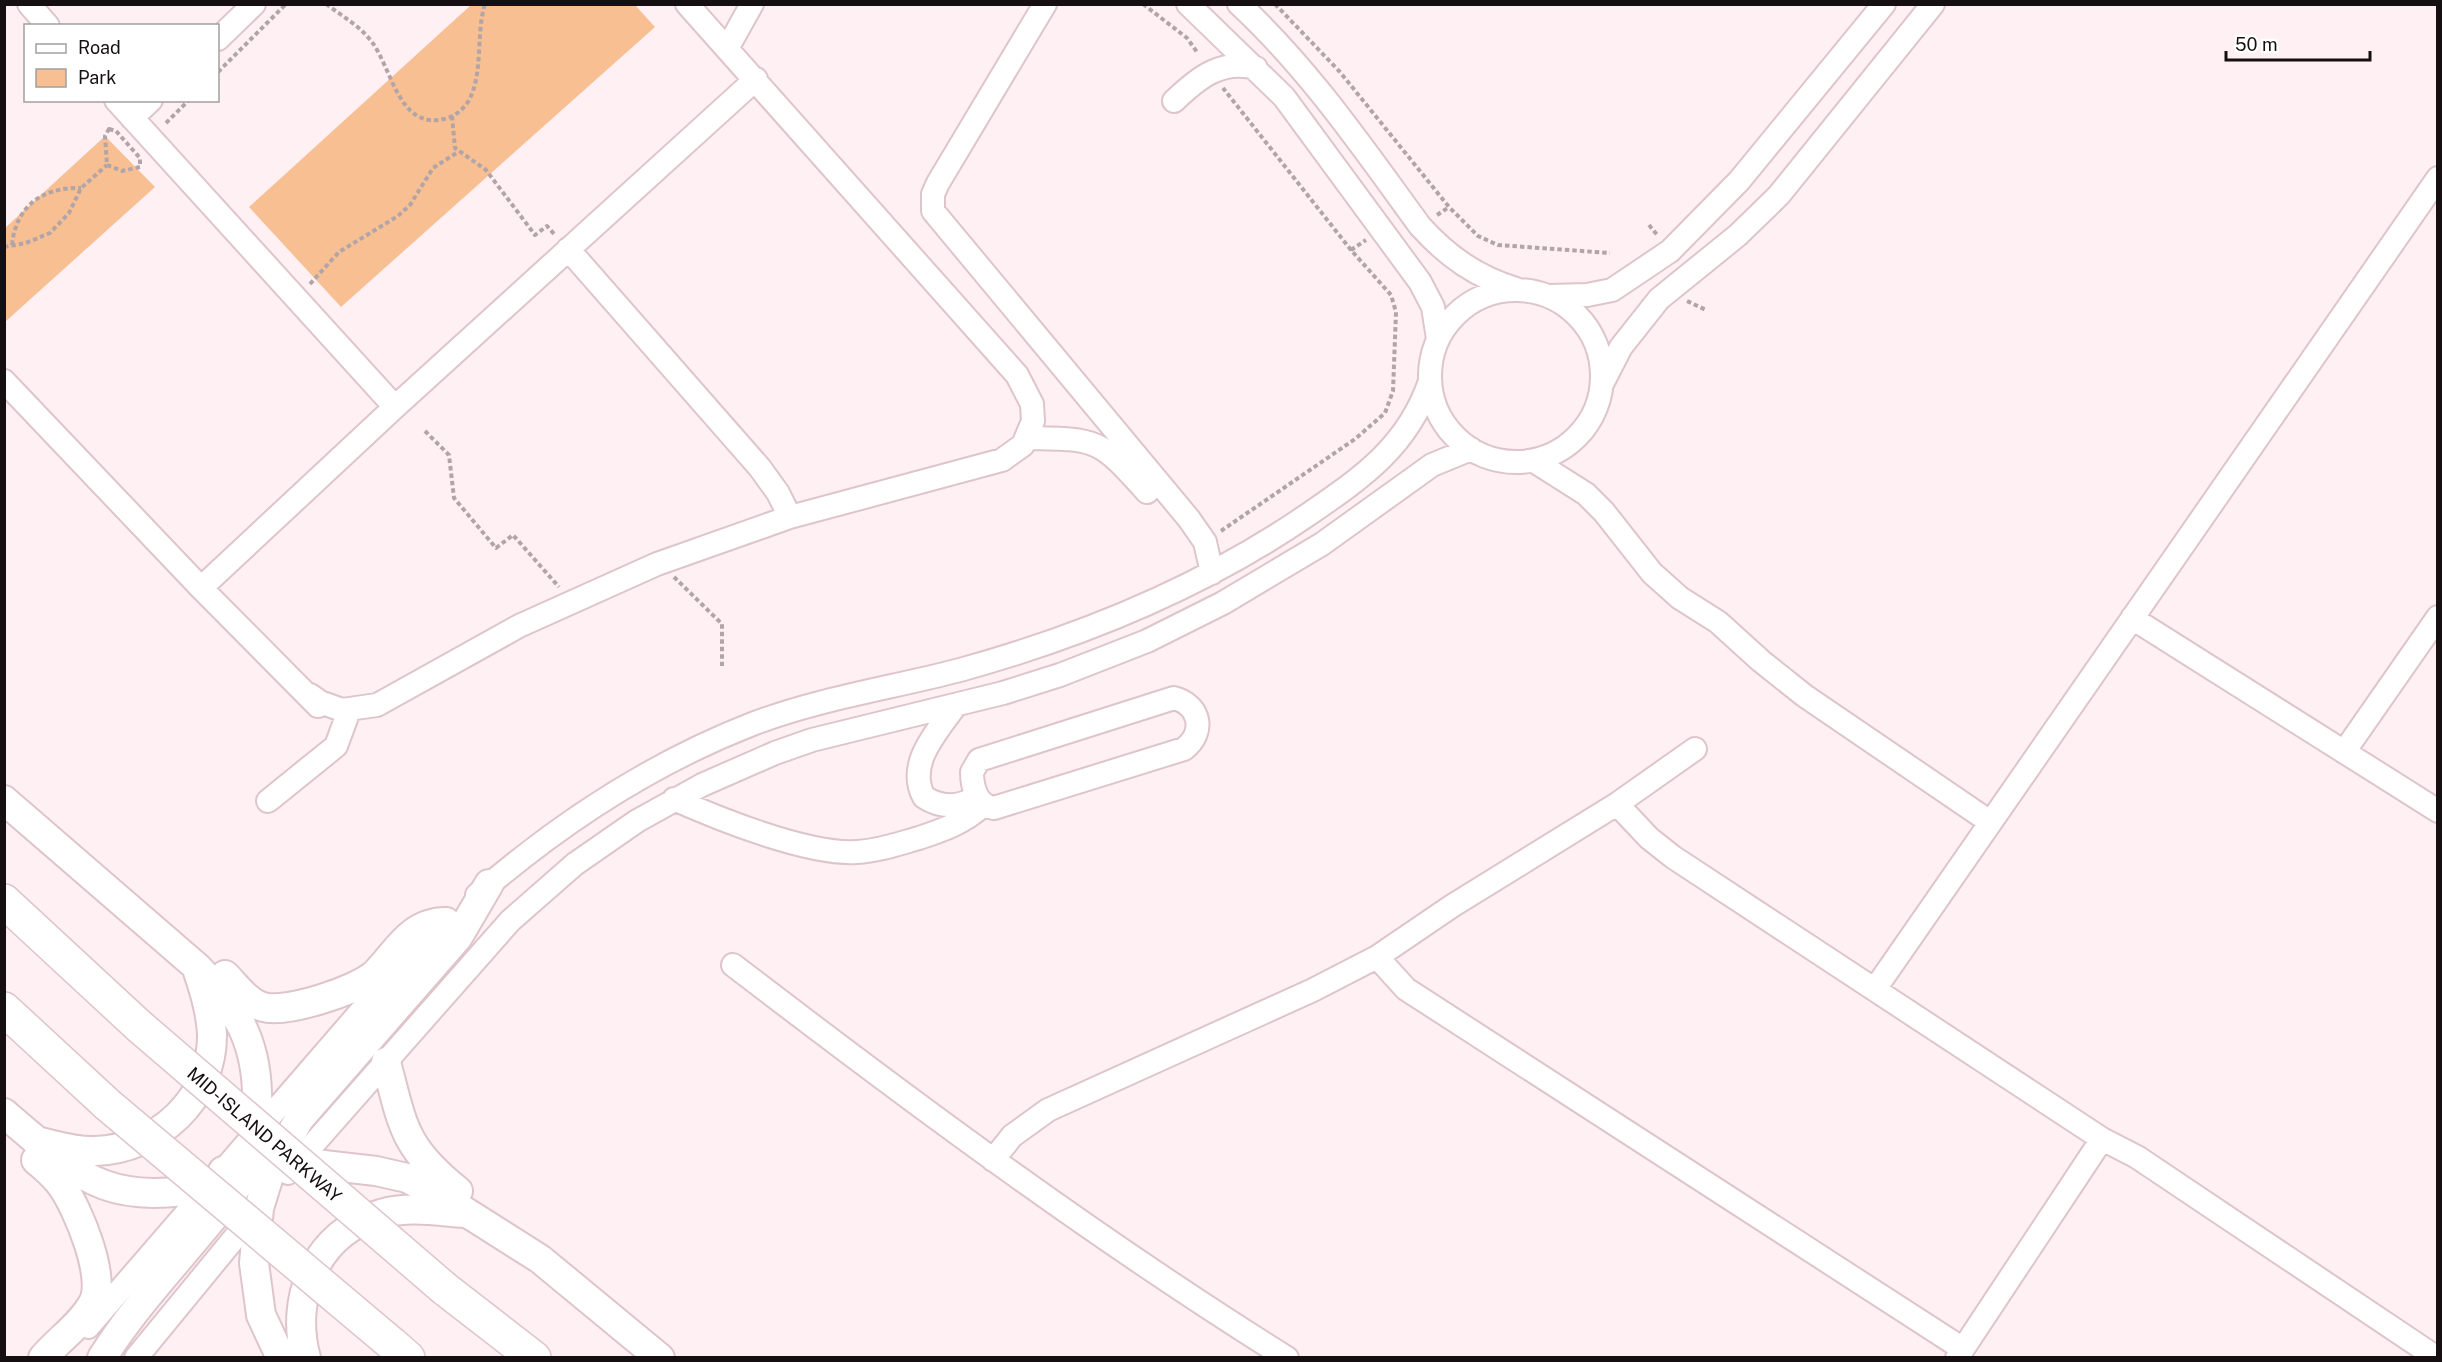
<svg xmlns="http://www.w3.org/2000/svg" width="2442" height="1362" font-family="'Public Sans',sans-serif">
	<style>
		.green { fill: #f8bf93 }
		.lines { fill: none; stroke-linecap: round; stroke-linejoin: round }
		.minor-casing { stroke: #ddc5cb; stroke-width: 26 }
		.major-casing { stroke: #ddc5cb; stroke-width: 32 }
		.highway-casing { stroke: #ddc5cb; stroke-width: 36 }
		.path { stroke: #b1a5a8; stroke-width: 4; stroke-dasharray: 4.5 3; stroke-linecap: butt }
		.minor { stroke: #fff; stroke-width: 22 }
		.major { stroke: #fff; stroke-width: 28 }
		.highway { stroke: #fff; stroke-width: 33 }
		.highway-bridge-casing { stroke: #ddc5cb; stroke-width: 36; stroke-linecap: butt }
		.highway-bridge { stroke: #fff; stroke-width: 33 }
		.labels { text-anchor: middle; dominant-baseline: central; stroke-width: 4.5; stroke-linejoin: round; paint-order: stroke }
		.street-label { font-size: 18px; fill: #160f11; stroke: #fff }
	</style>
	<rect width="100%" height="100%" fill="#fff0f4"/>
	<path class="green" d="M471,5h164l20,22 -314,280 -92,-100z
		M105,136l50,51 -150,135v-94z"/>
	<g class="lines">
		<defs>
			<path id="minor" d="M29,4l19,22
				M1045,4l-107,179 -5,11v17l256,308 16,23 7,31
				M1188,4l96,93 136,185 13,25 5,32
				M1239,4c71,66 124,144 181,222 28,31 57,51 96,63
				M218,39l36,-35
				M728,47l24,-43
				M116,100l279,307
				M1174,101c24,-23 47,-42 82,-33
				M132,118l19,-18
				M568,249l192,219 18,25 12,24
				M1430 376a86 86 0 1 1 172 0a86 86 0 1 1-172 0Z
				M1549,296l38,-1 25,-5 58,-39 69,-70 145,-177
				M4,381l197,207 117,118
				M1603,382l18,-35 38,-48 79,-64 41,-40 154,-191
				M1028,438c71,1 71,1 119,54
				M1534,461l52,33 18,18 48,61 28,25 38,24 43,39 44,35 185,126
				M201,588l194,-181 361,-328
				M2132,618l306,193
				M310,695l10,7 22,8 35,-5 142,-79 138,-62 133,-47 212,-57 21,-15 10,-24 -1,-17 -15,-29 -330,-371
				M1174,698c26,7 32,34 10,51l-190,59c-17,-2 -22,-21 -22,-36l7,-12z
				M955,706c-18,26 -49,58 -31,91 17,11 36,11 53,-1
				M2344,752l94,-135
				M674,799c45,20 134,56 183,53 21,-1 41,-8 62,-14 24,-8 45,-15 64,-33
				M268,801l68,-55 10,-27
				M1617,804l32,34 24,19 429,282 35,18 300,201
				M477,895c82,-71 177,-133 278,-172 67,-25 136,-35 205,-53 123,-34 243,-83 349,-156 54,-37 99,-68 121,-133
				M1377,957l29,32 557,360
				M733,965c180,138 362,273 554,393
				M1875,989l563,-811
				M993,1160l19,-24 36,-26 265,-120 64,-33 75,-51 165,-102 78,-55
				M288,1173l222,-252 65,-57 62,-43 65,-36 73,-32 37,-13 191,-47 57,-18 87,-34 76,-38 99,-59 110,-79 39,-16
				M88,1327l287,-332 72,-75
				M136,1358l119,-145
				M1957,1358l145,-219"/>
			<path id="major" d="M4,800l193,167c38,40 59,71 60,127 1,19 4,36 -2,55 -10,33 -33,57 -54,83 -34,41 -71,81 -99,126
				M225,975c11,11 22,27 38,32 23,7 95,-17 112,-33 22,-22 35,-52 71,-52
				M386,1062c17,64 17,85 72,129
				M4,1113c85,73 104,92 218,73
				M36,1141c19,4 39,11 59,10 63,-2 118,-52 117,-117 -1,-21 -7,-42 -14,-62
				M36,1160c9,8 19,16 26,26 16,23 45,92 31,117 -11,21 -35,37 -50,55
				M223,1171l92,-7 61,7 31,7 32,17 101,64 120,99
				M281,1358l-20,-43 -7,-52 5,-55 13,-42 28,-48 158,-181 31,-53
				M306,1358c-17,-61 11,-126 75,-144 26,-8 56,-3 83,-1"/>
			<path id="highway" d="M4,901l135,125
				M4,1009l104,96
				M445,1289l89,69
				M392,1344l16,14"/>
		</defs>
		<use href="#minor" class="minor-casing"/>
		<use href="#major" class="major-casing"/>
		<use href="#highway" class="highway-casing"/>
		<path class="path" d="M326,4c16,12 34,22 46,38 20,27 27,88 72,77 12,-2 23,-13 27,-23 12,-28 5,-63 14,-92
			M1143,4l44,34 10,14
			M1275,4l65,68 109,135 29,29 20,9 112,8
			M218,72l68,-68
			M452,116l3,32 31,22 49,65 12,-9 8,9
			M166,123l23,-23
			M109,129l7,2 24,27v9l-18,4 -15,-6 -2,-29z
			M1437,215l12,-8
			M1649,225l9,11
			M12,245c4,-39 30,-58 69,-57
			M4,247l22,-4 24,-10 19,-20 12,-25 26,-23
			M1351,250l15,-10
			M310,284l29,-32 59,-36 12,-11 23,-37 25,-16
			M1687,301l19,9
			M425,431l24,24 5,43 42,50 17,-13 46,52
			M1221,531l134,-92 30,-26 8,-22 3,-79 -5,-17 -40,-45 -128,-162
			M674,577l48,47v42"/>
		<use href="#minor" class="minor"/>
		<use href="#major" class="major"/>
		<use href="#highway" class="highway"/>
		<defs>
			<g id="highway-bridge">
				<path id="s1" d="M139,1026l306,263"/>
				<path d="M108,1105l284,239"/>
			</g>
		</defs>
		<use href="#highway-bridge" class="highway-bridge-casing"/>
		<use href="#highway-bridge" class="highway-bridge"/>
	</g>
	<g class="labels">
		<g class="street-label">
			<text stroke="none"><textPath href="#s1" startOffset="166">MID-ISLAND PARKWAY</textPath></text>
		</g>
	</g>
	<rect width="2442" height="1362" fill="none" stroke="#160f11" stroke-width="12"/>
	<rect x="24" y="24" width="195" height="78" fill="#ffffff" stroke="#a29fa0" stroke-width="1.5"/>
	<rect x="36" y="44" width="30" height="9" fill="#ffffff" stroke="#a29fa0" stroke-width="1.5"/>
	<text x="78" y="54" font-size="18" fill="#160f11">Road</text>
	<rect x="36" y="69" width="30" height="18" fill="#f8bf93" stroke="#a29fa0" stroke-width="1.5"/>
	<text x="78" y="84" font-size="18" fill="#160f11">Park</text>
	<path d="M2226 51v9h144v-9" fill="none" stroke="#160f11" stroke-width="3"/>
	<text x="2235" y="51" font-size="18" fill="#160f11" stroke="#ffffff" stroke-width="4.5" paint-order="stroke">50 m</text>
</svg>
